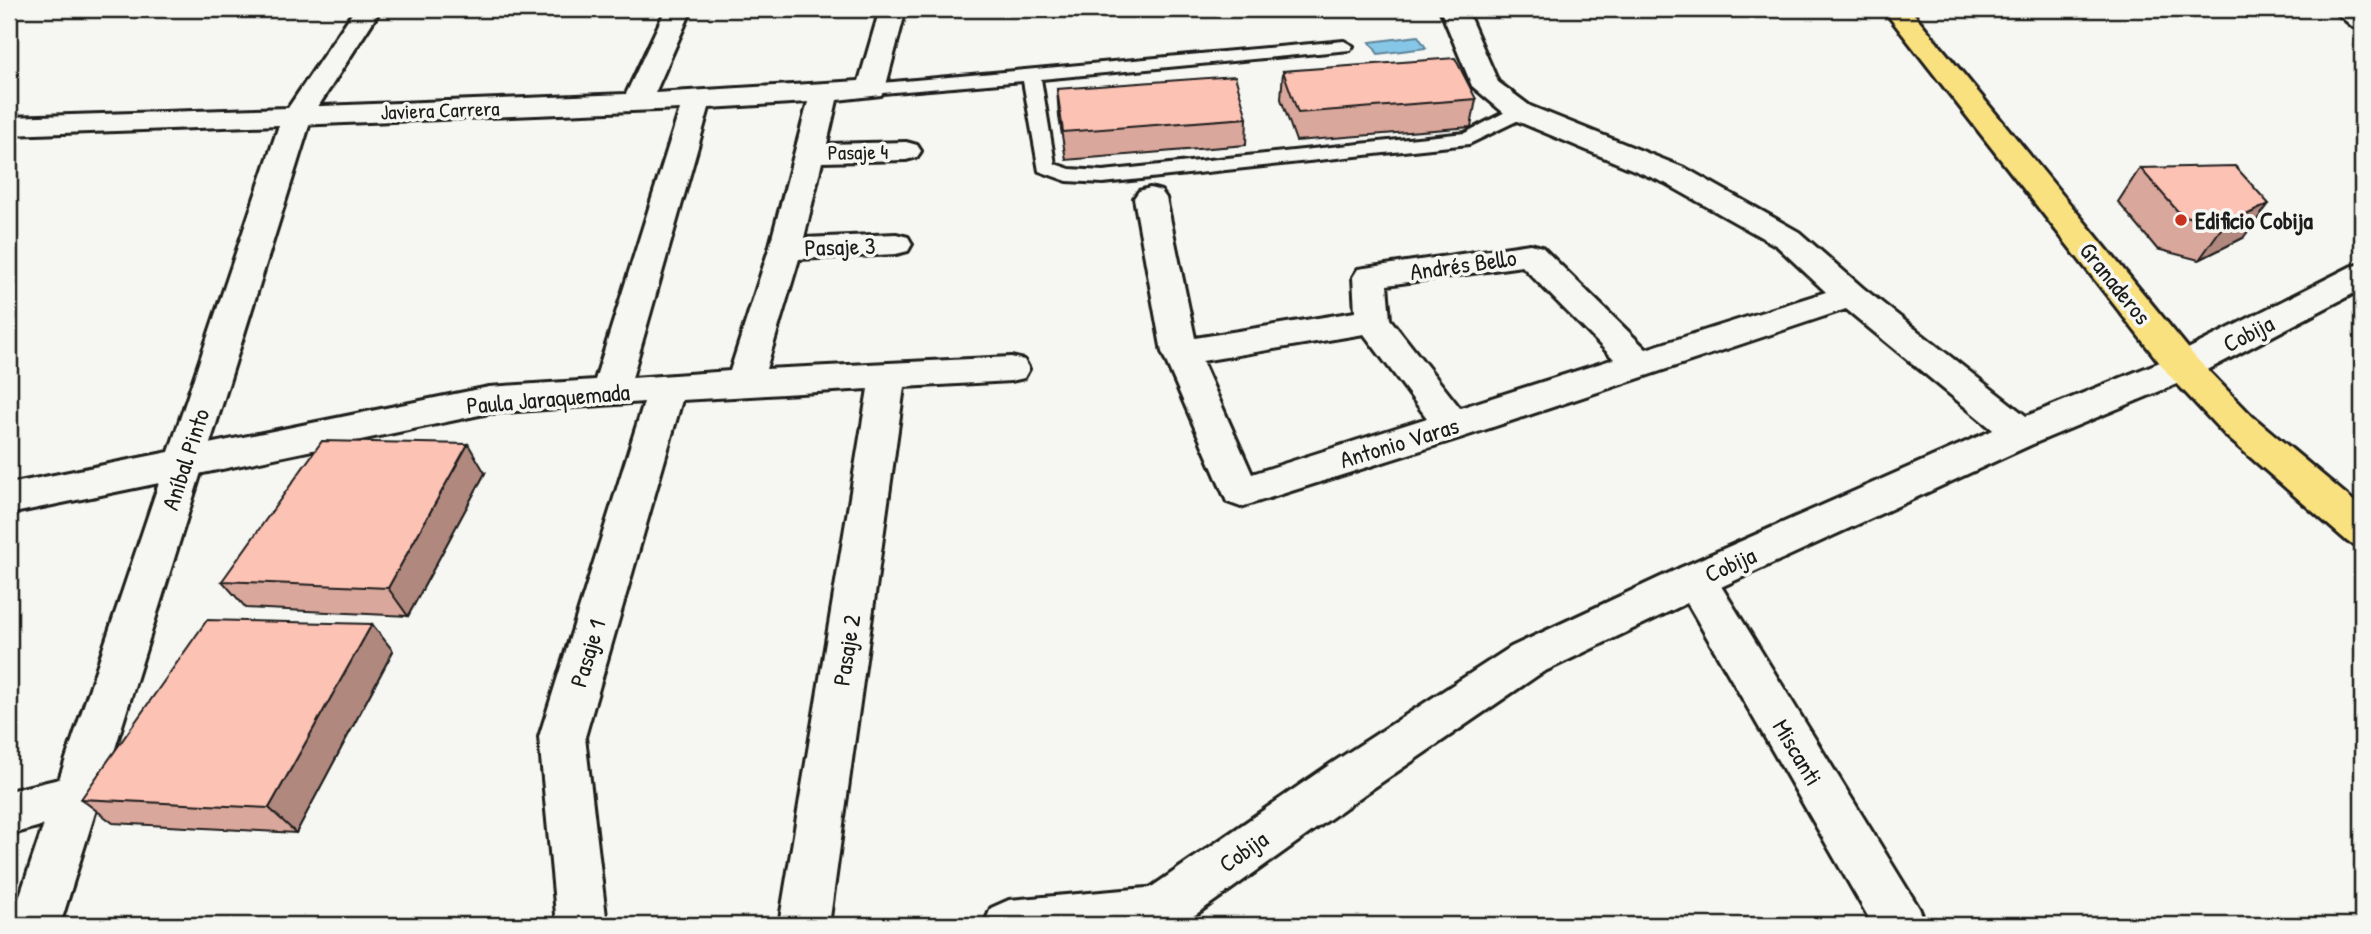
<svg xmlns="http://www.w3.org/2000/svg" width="2371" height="934" font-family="'Patrick Hand',sans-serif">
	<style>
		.water { fill: #86c6e7; stroke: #5c8296; stroke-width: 2 }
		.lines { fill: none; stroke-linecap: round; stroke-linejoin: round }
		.service-casing { stroke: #1c1c1c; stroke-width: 6 }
		.minor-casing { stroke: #1c1c1c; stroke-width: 6 }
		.tertiary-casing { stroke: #1c1c1c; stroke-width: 6 }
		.secondary-casing { stroke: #1c1c1c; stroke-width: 6 }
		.primary-casing { stroke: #1c1c1c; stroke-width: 6 }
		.service { fill: #f6f6f2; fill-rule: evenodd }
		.minor { fill: #f6f6f2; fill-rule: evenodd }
		.tertiary { fill: #f6f6f2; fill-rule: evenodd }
		.secondary { fill: #f6f6f2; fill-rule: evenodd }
		.primary { fill: #fae180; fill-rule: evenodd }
		.wall { fill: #d9a79b; stroke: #1c1c1c; stroke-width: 2 }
		.shaded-wall { fill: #b0887e; stroke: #1c1c1c; stroke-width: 2 }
		.building { fill: #fcc2b4; stroke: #1c1c1c; stroke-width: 2 }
		.poi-dot { fill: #c8321e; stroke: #f6f6f2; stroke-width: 2.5 }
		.labels { text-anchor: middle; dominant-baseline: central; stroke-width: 7; stroke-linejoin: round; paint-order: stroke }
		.far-street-label { font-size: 21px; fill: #1c1c1c; stroke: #f6f6f2 }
		.poi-label { font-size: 24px; font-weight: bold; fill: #1c1c1c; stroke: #f6f6f2; text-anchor: start }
		.street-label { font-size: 24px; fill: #1c1c1c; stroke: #f6f6f2 }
	</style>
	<rect width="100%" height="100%" fill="#f6f6f2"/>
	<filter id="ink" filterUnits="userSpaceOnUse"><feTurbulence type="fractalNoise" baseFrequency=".0143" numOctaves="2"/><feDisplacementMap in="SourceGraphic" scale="14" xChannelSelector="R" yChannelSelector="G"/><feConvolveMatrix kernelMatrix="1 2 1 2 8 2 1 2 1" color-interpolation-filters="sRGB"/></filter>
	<g filter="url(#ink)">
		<path class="water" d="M1418,36l8,12 -48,6 -8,-12z"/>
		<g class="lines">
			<defs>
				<path id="service" d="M1344,41l9,5 -3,4 -309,29 14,85 15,5 33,2 362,-38 48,-25h14l2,4 -2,4 -58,28 -366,39 -36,-2 -28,-10 -16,-90 -152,13 -9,-5 9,-5z"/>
				<path id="minor" d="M666,9h26l-37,84 204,-12 21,-72h26l-21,80 -4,6 -44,5 -10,44 79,-2 11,3 4,6 -4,6 -11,3 -84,2 -18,76 92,-4 12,3 4,7 -4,7 -12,3 -97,5 -33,110 245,-12 13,3 5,9 -5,9 -13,3 -107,6 -75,538h-50l89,-536 -186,11 -97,337 22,188h-50l-18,-188 105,-335 -155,11 -305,64 -14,-4 -5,-10 5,-10 14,-4 305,-62 106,-7 85,-271 -383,16 -10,-3 -5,-6 5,-6 10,-3 329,-13zM808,102l-39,147 -39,122 -98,7 77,-270z
					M1440,9h26l32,73 32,24 157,63 112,63 64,56 172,135 6,10 -6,10 -13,4 -13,-4 -163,-134 -380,127 -225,71 -14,-5 -65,-150 -28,-154 5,-7 11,-3 11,3 5,7 29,140 160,-26 -2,-35 5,-8 172,-25 12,3 104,102 180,-57 -49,-46 -112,-63 -155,-65 -38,-32zM1522,266l92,93 -154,49 -70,-89 -3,-34zM1364,334l63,84 -175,56 -50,-113z
					M1695,563l15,5 209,340 7,17h-53l-199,-345 6,-12z
					M76,775l17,6 7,15 -7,15 -84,24v-44z
					M1158,887l18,7 7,17 -6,14h-193l7,-17 18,-8z"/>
				<path id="tertiary" d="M355,9h26l-69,107 -252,809h-50l149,-442 -150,31v-30l160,-32 110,-327 -270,10v-18l279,-9z
					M2332,9h30v20l-9,-2z"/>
				<path id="secondary" d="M2362,264v25l-166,87 -161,67 -325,149 -169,81 -175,120 -185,132h-67l7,-17 211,-145 179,-116 169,-79 329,-145 161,-65 180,-91z"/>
				<path id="primary" d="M1883,9h27l286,349 56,58 110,92v39l-14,-5 -122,-106 -56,-60z"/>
			</defs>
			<use href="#service" class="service-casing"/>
			<use href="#minor" class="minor-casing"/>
			<use href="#tertiary" class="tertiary-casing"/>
			<use href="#secondary" class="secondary-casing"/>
			<use href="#primary" class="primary-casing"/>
			<use href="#service" class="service"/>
			<use href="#minor" class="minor"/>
			<use href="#tertiary" class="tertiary"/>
			<use href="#secondary" class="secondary"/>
			<use href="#primary" class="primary"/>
		</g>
		<path class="wall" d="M1283,71l193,28 -5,28 -175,14 -15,-42z
			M1057,89l190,29 -1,27 -180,15 -7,-43z
			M2140,168l103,70 -44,22 -42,-11 -39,-47z
			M485,473l-77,143 -162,-8 -24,-27z
			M372,624l21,27 -97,182 -183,-10 -32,-24z"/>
		<path class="shaded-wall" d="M2269,204l-26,34 -44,22 24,-34z
			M468,444l17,29 -77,143 -20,-28z
			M372,624l21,27 -97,182 -27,-25z"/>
		<path class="building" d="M1455,58l21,41 -178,14 -15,-42z
			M1235,76l12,42 -184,14 -6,-43z
			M2235,166l34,38 -46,22 -42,-11 -41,-47z
			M322,441l146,3 -80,144 -166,-7z
			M207,620l165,4 -103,184 -188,-9z"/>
	</g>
	<circle class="poi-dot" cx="2181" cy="220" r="7"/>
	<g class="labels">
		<g class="far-street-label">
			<text transform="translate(440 110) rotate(-2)">Javiera Carrera</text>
			<text transform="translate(858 152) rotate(-1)">Pasaje 4</text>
		</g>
		<g class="poi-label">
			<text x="2195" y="220">Edificio Cobija</text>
		</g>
		<g class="street-label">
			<text transform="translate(840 246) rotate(-2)">Pasaje 3</text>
			<text transform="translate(1463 264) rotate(-8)">Andrés Bello</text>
			<text transform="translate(2116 283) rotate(51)">Granaderos</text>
			<text transform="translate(2248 333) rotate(-27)">Cobija</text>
			<text transform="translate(548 398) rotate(-5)">Paula Jaraquemada</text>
			<text transform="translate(1399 442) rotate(-17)">Antonio Varas</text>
			<text transform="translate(185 459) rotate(-72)">Aníbal Pinto</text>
			<text transform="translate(1730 564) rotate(-24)">Cobija</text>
			<text transform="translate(846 650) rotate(-81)">Pasaje 2</text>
			<text transform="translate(587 653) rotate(-73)">Pasaje 1</text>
			<text transform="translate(1798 752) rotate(59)">Miscanti</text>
			<text transform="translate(1243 851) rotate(-35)">Cobija</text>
		</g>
	</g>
	<rect width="2371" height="934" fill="none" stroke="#f6f6f2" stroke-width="35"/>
	<rect x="18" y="18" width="2336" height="899" fill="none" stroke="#1c1c1c" stroke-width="2.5" filter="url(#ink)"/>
</svg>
